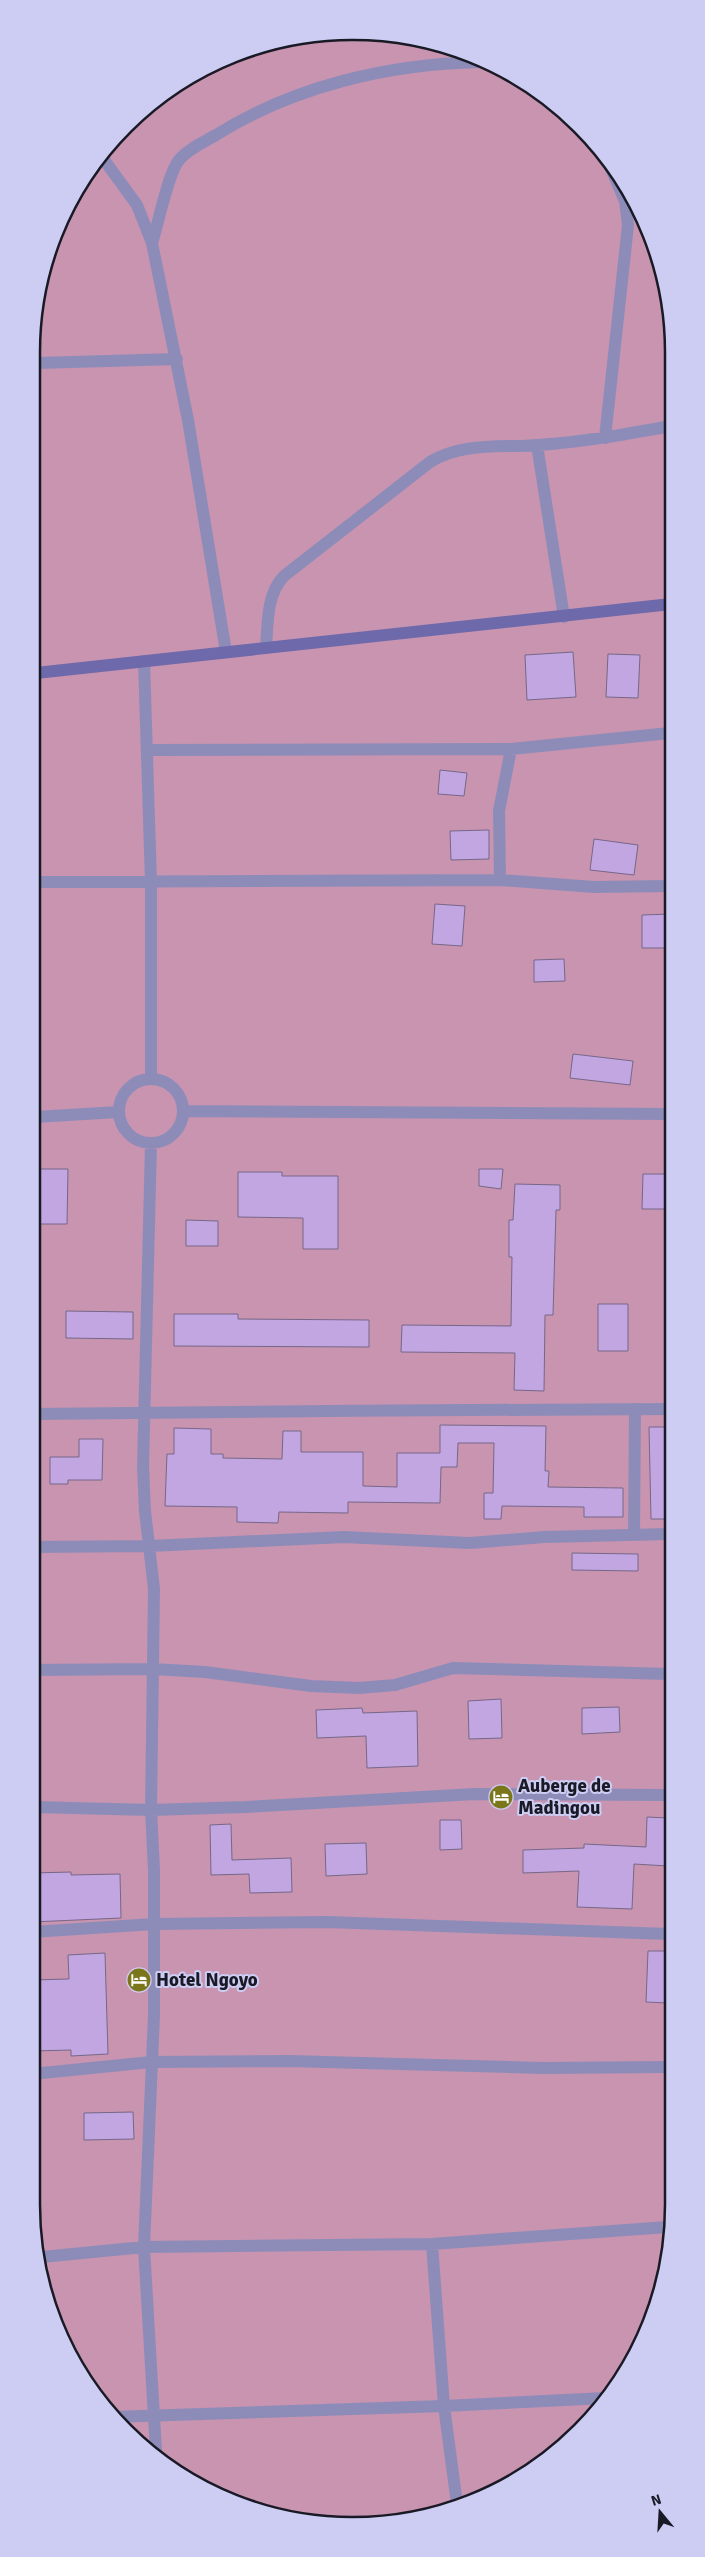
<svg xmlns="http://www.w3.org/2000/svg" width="705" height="2557" font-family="Signika,sans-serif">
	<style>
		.green { fill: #c894b0 }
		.building { fill: #c2a6e2; stroke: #766788 }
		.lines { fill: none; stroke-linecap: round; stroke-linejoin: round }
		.street { stroke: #8d8cb9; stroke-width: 12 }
		.secondary { stroke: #6d69ab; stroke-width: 12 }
		.labels { text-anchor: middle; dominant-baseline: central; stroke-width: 4; stroke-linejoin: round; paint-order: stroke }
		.poi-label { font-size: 19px; font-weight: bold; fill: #1a1a27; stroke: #cdcdf4; text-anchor: start }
		.rim { fill: none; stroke: #1a1a27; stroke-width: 2.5 }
	</style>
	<rect width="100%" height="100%" fill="#cdcdf4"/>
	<path class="green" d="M290,37h125l98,37 81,66 55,89 22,82 -3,1956 -48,116 -72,77 -112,55 -105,10 -120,-32 -100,-76 -55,-90 -25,-123 6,-1914 48,-116 89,-88z"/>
	<path class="building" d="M573,652l3,45 -49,3 -2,-45z
		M608,654l32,1 -2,43 -32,-1z
		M440,770l27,3 -3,23 -26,-2z
		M489,830v29l-38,1 -1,-29z
		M594,839l44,6 -4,30 -44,-5z
		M435,904l30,2 -3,40 -30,-2z
		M670,914v34h-28v-33z
		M564,959l1,22 -31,1v-22z
		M573,1054l60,7 -3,24 -60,-7z
		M35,1169h33l-1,55h-32z
		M479,1169h24l-2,20 -22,-3z
		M238,1172h44v4h56v73h-35v-31l-65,-1z
		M643,1174h27l-1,35h-27z
		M515,1184l45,1v25h-4l-3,105h-8l-1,76 -30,-1 1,-37 -114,-1 1,-27 109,1 1,-69h-3v-37h4z
		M186,1220l32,1v25h-32z
		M598,1304h30v47h-30z
		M66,1311l67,1v27l-67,-1z
		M174,1314h64v5l131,1v27l-195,-1z
		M440,1425l106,1 -1,45h4l-1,16 75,1v29h-39v-10l-82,-1 -1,13h-17v-26h9l1,-50h-36l-1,24h-16l-1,36 -92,-1v11l-69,-1 -1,11 -41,-1v-15l-72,-1 2,-52h7v-26l37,1v25h12v4l59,1 1,-28h18v21h62v34l34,1v-34h43z
		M649,1427h20v92h-18z
		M79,1439h24l-1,41h-34v4h-18v-27h29z
		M572,1553l66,1v17l-66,-1z
		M501,1699l1,39 -33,1 -1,-38z
		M619,1707l1,25 -38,2v-26z
		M362,1708l1,5 54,-2 1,55 -51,2 -1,-32 -49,2 -1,-28z
		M647,1817l21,1v48l-34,-2 -2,45 -55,-2 2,-36 -56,2v-23l61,-2v-4l62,3z
		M440,1820h21l1,29 -22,1z
		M231,1824l1,36 59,-2 1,34 -42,1 -1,-19 -38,1 -1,-50z
		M366,1843l1,31 -41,2 -1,-32z
		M71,1872v3l49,-1 1,44 -89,4v-49z
		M648,1951h20v52l-22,-1z
		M105,1953l3,101 -37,2v-6l-39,1v-71l37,-1 -1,-24z
		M133,2112l1,27 -50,1v-27z"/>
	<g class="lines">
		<path class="street" d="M102,157l35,48 15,38 36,177 38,232
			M152,243c6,-18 16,-70 27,-83 9,-11 25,-18 37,-25 78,-49 173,-71 264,-73
			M37,363l140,-4
			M605,438l23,-213 -3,-24 -16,-37
			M537,445l27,172
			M266,648c2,-25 0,-53 18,-72l146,-114c33,-20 71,-14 108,-17 45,-3 89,-11 133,-19
			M144,661l7,221v197
			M148,750l363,-1 159,-16
			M500,880l-1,-69 12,-62
			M35,882l465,-2 94,7 76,-1
			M119 1111a32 32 0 1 1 64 0a32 32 0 1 1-64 0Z
			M184,1111l486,3
			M35,1117l83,-5
			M151,1144l-8,322 2,45 9,78 -3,221 3,60v145l-10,232 12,204
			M34,1414c212,-2 423,-5 635,-5
			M634,1535l1,-126
			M33,1547l117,-1 194,-9 126,6 74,-6 125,-3
			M33,1670l120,-1 52,3 106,14 48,2 36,-3 58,-17 216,6
			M33,1807l118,3 95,-3 229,-13 193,1
			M32,1932l122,-8 173,-2 341,12
			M32,2074l119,-12 138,-1 253,7 126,-1
			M432,2244l12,162 13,98
			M42,2257l102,-10 288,-3 236,-17
			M111,2417l333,-11 162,-8"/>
		<path class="secondary" d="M36,673l635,-69"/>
	</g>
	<defs>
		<symbol id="hotel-disc" viewBox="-11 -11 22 22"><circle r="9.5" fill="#7c761b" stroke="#cdcdf4"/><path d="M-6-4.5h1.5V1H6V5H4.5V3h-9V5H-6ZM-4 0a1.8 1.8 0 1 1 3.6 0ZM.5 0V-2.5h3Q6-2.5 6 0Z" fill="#fff"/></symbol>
	</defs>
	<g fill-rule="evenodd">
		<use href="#hotel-disc" x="487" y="1783" width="28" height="28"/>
		<use href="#hotel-disc" x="125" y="1966" width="28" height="28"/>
	</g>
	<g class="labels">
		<g class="poi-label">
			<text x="518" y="1786">Auberge de<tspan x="518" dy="22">Madingou</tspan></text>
			<text x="156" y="1980">Hotel Ngoyo</text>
		</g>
	</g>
	<path d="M0 0H705V2557H0ZM352 40H353A312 312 0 0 1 665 352V2205A312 312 0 0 1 353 2517H352A312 312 0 0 1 40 2205V352A312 312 0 0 1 352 40Z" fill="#cdcdf4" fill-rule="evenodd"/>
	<path class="rim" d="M352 40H353A312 312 0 0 1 665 352V2205A312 312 0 0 1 353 2517H352A312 312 0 0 1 40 2205V352A312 312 0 0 1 352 40Z"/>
	<g transform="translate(660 2512) rotate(342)" stroke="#cdcdf4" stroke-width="4" paint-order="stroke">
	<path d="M0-4L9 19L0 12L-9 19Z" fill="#1a1a27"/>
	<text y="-8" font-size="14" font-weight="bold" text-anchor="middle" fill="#1a1a27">N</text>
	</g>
</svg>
